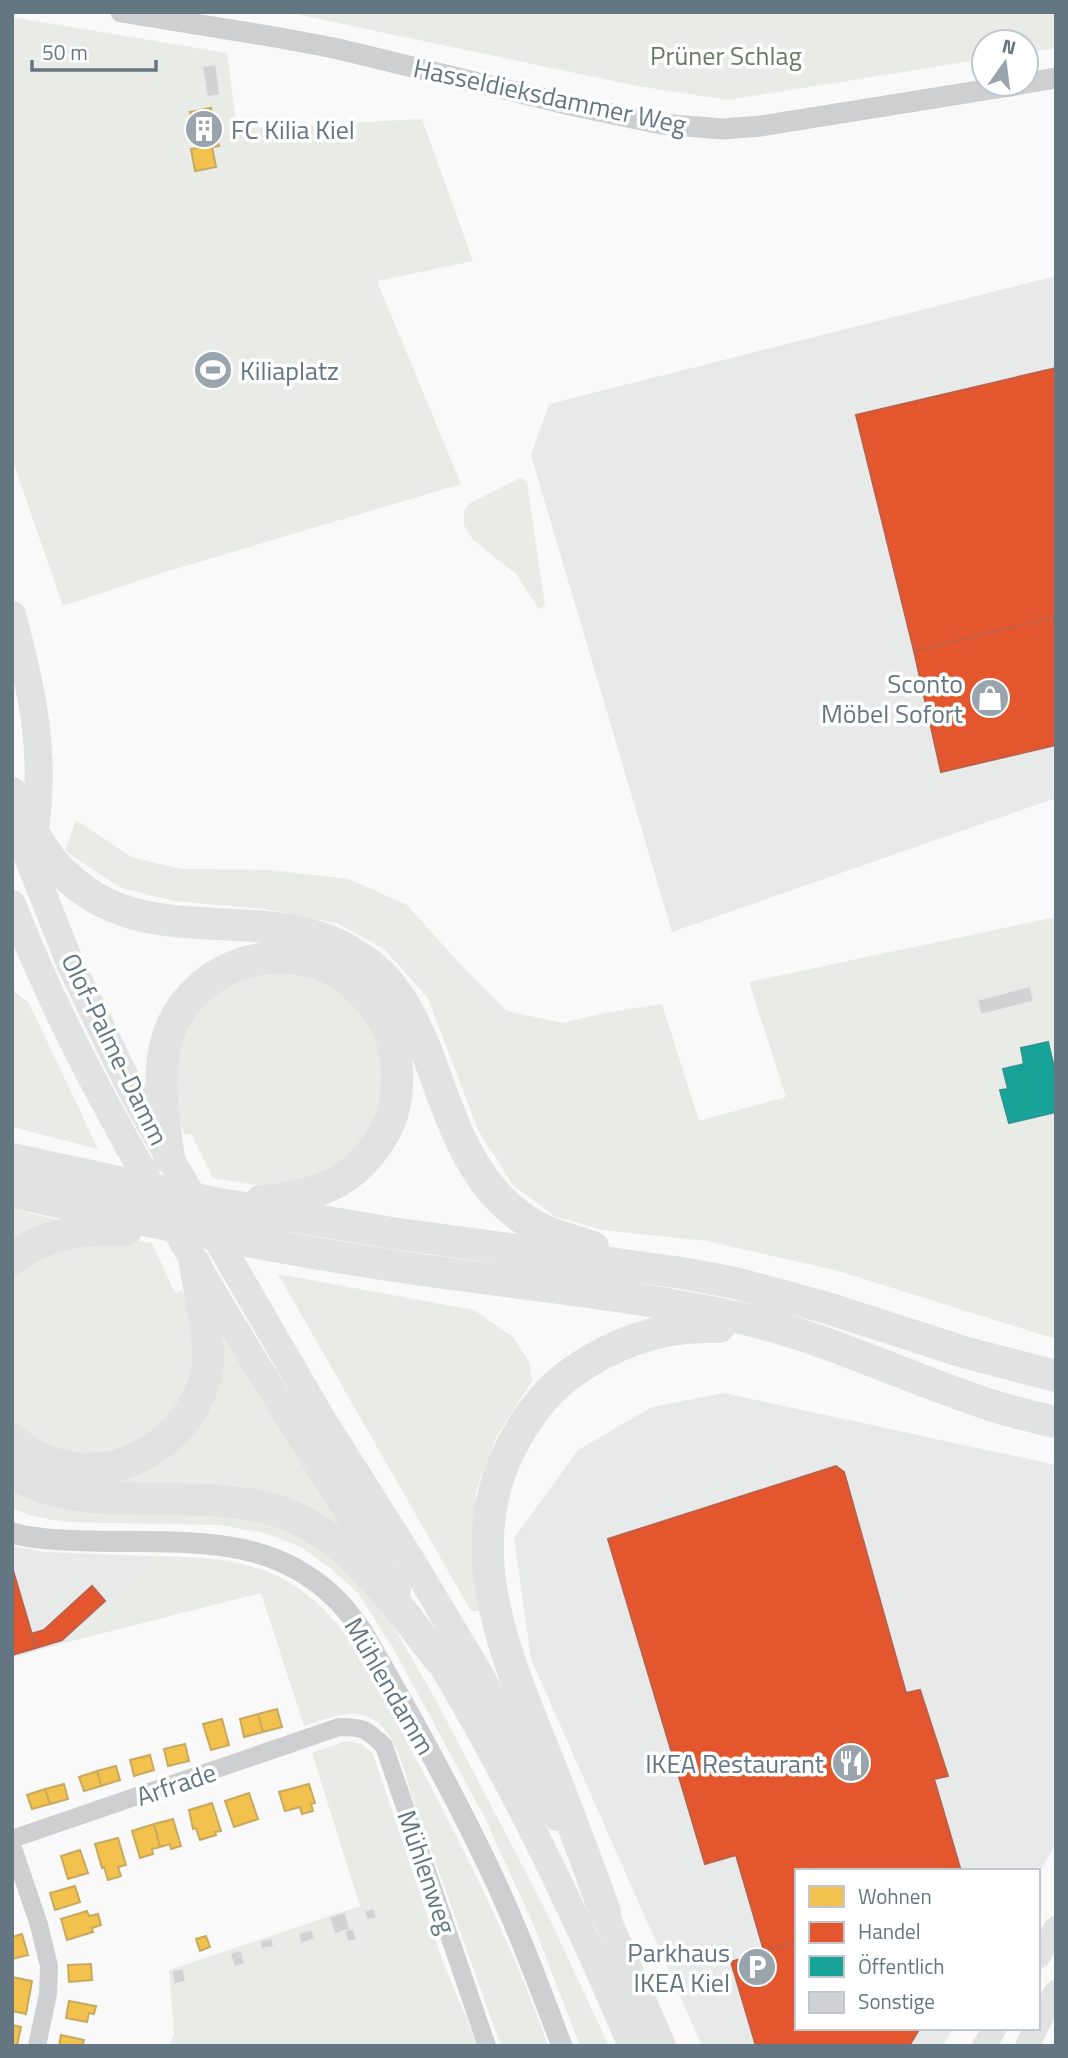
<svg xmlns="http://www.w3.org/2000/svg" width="1068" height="2058" font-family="'Titillium Web',sans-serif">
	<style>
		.built { fill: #e8e9e9 }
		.green { fill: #e8ebe6 }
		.homes { fill: #f2c14e; stroke: #c8aa5e; stroke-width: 2 }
		.shops { fill: #e4572e; stroke: #be6048; stroke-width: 2 }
		.public { fill: #17a398; stroke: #2e9692; stroke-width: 2 }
		.building { fill: #d0d2d3; stroke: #e8e8e8; stroke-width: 2 }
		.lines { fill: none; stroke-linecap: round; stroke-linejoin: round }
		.minor { stroke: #cecfd0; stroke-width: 18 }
		.tertiary { stroke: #cecfd0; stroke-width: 21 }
		.secondary { stroke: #e1e2e2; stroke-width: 24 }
		.trunk { stroke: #e1e2e2; stroke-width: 28 }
		.motorway { stroke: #e1e2e2; stroke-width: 32 }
		.labels { text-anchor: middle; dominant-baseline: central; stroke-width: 7; stroke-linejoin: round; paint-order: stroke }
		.park-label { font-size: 26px; fill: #687a64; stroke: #fff }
		.street-label { font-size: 26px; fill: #657683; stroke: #fff }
		.poi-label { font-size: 26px; fill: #657683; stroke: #fff; text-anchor: end }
	</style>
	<rect width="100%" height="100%" fill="#f9f9f9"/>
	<path class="built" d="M1056,276v522l-384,134 -141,-477 18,-51z
		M724,1393l332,72v379l-18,30v-3h-241v157h156l-10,18h-241l-171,-387 -17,-121 64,-88 74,-43z
		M12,1546l31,6 109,4 -1,10 -87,77 -52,15z"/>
	<path class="green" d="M286,12h770v36l-30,5v-11h-42v17l-256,41 -91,-14z
		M12,17l215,36 10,76 185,-10 51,142 -96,20 84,203 -299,89 -99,33 -51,-147z
		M520,478l7,4 18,124 -6,3 -23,-35 -43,-34 -9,-15v-14l6,-8z
		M76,820l55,37 50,12 89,1 79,9 58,26 57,63 43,43 56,12 41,-10 58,-9 37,117 87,-24 -37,-115 307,-65v422l-221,-69 -128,-29 -105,-11 -48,-14 -42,-32 -34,-54 -50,-132 -45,-50 -47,-25 -71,-14 -91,-8 -53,-13 -56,-37z
		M304,968l62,38 24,61 -15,64 -53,47 -59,8 -50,-8 -22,-44 -6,1 -8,-20 -5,-20 15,-81 50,-40z
		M12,990l17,13 69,146 -86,-22z
		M12,1209l43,10 -2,9 -41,22z
		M112,1237l40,6 23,50 7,-3 8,21 8,59 -42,67 -79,22 -65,-29v-163l20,-14z
		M278,1274l196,36 39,27 17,26 2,18 -36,56 -20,54 -1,41 9,79h-13z
		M216,1327l14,21 117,189 -243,-46 -76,-31 132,-6z
		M12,1490l179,20 94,15 63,42 43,55 46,80 110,211 62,133h-29l-46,-120 -50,-110 -91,-168 -35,-55 -28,-25 -29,-21 -37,-14 -45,-8 -154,-3 -28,-5 -25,-8z
		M152,1556c49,1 100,2 143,30 58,37 89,113 120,171 50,94 98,188 133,289h-47l-91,-255c-7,-27 -19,-75 -53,-77 -18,-2 -36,7 -53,12l-43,-133 -197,50 87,-77z
		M346,1741l16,3 11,10 70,208 35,84h-308l4,-13 -5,-63 191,-64 -48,-153z"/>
	<path class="homes" d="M211,108l8,38 -7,1 4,20 -21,4 -4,-22 6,-1 -7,-36z
		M277,1709l5,18 -19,5 -5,-18z
		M258,1714l5,18 -19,5 -4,-18z
		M222,1719l7,26 -18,5 -8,-26z
		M185,1744l4,17 -21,5 -4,-17z
		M150,1755l4,15 -20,6 -4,-16z
		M116,1766l4,14 -19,6 -4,-15z
		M97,1771l4,15 -17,5 -5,-14z
		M64,1784l4,15 -18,5 -5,-15z
		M309,1784l6,19 -4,1 2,7 -11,3 -2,-7 -15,4 -6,-19z
		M45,1789l5,15 -18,5 -5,-14z
		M249,1793l9,26 -24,8 -9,-26z
		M212,1803l9,28 -6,1 1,3 -16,5 -4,-12 -3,1 -4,-19z
		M173,1819l8,27 -10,3 -1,-5 -10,3 -6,-23z
		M154,1824l6,23 -8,2 1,5 -13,4 -8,-27z
		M118,1838l8,27 -8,2 3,9 -13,4 -4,-13 -2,1 -7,-24z
		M80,1850l8,23 -20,6 -7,-23z
		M75,1886l5,16 -25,8 -5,-17z
		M87,1911l2,5 9,-2 3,11 -9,3 1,4 -26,8 -6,-21z
		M22,1934l6,21 -16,4v-22z
		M206,1936l4,11 -10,4 -4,-12z
		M91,1964l1,16 -23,2 -1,-17z
		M12,1977l20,4 -6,33 -14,-3z
		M69,2001l27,5 -2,8 -5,-1 -2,9 -21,-4z
		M12,2025l9,2 -4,19 -5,-1z
		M61,2035l23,5 -2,6h-23z"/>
	<path class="shops" d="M1056,368v249l-142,34 -58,-236z
		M1056,617v128l-115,27 -27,-121z
		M836,1466l8,6 62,221 14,-3 28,86 -14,3 27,92h-164v70l-33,10 -28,-96 -31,9 -97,-325z
		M12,1567l24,81 -24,7z
		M92,1586l13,15 -43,39 -26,8 -5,-14 13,-4z
		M797,1941v87h123l-11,18h-153l-25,-84z"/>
	<path class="public" d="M1048,1042l8,34v36l-47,11 -9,-33 8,-1 -5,-20 21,-5 -3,-16z"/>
	<path class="building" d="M216,64l4,31 -13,2 -5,-31z
		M1030,986l4,15 -53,14 -4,-15z
		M374,1908l3,10 -10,2 -3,-9z
		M345,1912l5,17 -15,5 -6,-17z
		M353,1928l4,12 -9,2 -4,-11z
		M312,1929l3,10 -14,5 -3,-10z
		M272,1938l2,9 -13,2 -1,-8z
		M241,1950l4,14 -11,3 -4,-14z
		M183,1968l3,13 -12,4 -2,-14z"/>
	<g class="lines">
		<path class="minor" d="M12,1839l327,-112c25,0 27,2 45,19l103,300
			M12,1845l27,80 10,41 -1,28 -11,52"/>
		<path class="tertiary" d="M121,12l154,25 59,11 236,57 91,19 62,5 38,-3 261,-42
			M1026,83l30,-5
			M12,1533c26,7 53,7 80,8 87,3 175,-10 243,57 11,10 19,22 27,33 46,79 90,159 129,241 27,57 49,116 71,174"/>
		<path class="secondary" d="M1038,1957l18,-29
			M1038,2024l18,-32
			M984,2046l11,-18
			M1027,2046l9,-18"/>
		<path class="trunk" d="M12,615c22,82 35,143 21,228
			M12,817l58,146 51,106 28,53 174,299 88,139 66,110 80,147
			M12,904c40,103 91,198 146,294 75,133 158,262 239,393
			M427,1640c80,129 146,267 205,406
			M595,1891l67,155"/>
		<path class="motorway" d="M12,793c12,23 24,48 40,68 5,7 13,13 19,19 73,66 173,28 258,61 15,6 29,15 41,24 30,23 46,60 59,93 24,66 46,140 114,172 16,7 33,12 50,17
			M169,1158c-5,-34 -11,-71 -5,-106 13,-75 95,-114 163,-85 18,7 33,22 45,36 16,20 25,44 25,69 1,21 -2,42 -13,61 -28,50 -68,64 -123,68
			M12,1159l202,44 178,30 290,40 53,10 89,24 143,46 89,23
			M12,1192c125,27 249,54 376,73 118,18 239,28 356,54 80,18 152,54 229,80 27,10 55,17 83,23
			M12,1259c32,-26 73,-31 114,-29
			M12,1439c67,62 173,21 194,-64 7,-29 -6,-80 -11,-111
			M12,1473c44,25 92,26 141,26 35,0 71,0 106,7 83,17 131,91 180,153
			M605,1912c-18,-50 -37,-100 -56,-149 -42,-105 -95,-217 -33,-325 13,-23 29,-45 50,-61 45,-34 97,-52 153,-50"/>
	</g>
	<defs>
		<symbol id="building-disc" viewBox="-11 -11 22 22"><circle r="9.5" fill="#99a4ac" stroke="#fff"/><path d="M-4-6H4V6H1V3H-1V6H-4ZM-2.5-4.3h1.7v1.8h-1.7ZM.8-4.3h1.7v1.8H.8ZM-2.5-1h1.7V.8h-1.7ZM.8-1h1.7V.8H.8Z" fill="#fff"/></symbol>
		<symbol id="stadium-disc" viewBox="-11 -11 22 22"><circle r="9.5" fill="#99a4ac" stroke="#fff"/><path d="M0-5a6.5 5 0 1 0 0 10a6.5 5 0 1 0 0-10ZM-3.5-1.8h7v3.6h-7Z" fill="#fff"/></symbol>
		<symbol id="shop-disc" viewBox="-11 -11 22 22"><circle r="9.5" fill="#99a4ac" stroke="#fff"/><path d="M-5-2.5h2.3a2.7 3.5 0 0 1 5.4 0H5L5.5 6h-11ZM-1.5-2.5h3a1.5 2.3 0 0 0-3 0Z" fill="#fff"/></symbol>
		<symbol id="restaurant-disc" viewBox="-11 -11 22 22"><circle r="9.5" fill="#99a4ac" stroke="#fff"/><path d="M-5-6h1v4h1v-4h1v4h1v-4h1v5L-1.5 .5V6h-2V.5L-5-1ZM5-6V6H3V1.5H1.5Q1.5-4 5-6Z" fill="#fff"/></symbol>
		<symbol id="parking-disc" viewBox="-11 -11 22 22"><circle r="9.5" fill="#99a4ac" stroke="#fff"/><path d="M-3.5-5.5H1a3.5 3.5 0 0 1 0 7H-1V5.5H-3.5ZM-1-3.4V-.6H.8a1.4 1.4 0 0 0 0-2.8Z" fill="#fff"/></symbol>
	</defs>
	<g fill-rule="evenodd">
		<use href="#building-disc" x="182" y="107" width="44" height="44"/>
		<use href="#stadium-disc" x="191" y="348" width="44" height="44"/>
		<use href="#shop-disc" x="968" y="676" width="44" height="44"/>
		<use href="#restaurant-disc" x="829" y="1741" width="44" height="44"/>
		<use href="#parking-disc" x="735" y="1945" width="44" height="44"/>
	</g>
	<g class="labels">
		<g class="park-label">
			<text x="726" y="55">Prüner Schlag</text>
		</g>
		<g class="street-label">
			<text transform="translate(550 96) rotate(12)">Hasseldieksdammer Weg</text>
			<text transform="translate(115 1049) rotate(64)">Olof-Palme-Damm</text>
			<text transform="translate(390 1686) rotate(60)">Mühlendamm</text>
			<text transform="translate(176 1784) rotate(-19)">Arfrade</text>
			<text transform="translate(427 1872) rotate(71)">Mühlenweg</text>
		</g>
		<g class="poi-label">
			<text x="231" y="129" text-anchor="start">FC Kilia Kiel</text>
			<text x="240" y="370" text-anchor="start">Kiliaplatz</text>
			<text x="963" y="683">Sconto<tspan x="963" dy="30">Möbel Sofort</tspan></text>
			<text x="824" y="1763">IKEA Restaurant</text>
			<text x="730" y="1952">Parkhaus<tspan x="730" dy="30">IKEA Kiel</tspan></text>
		</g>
	</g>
	<rect width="1068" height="2058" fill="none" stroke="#657683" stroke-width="28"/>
	<rect x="795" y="1869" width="245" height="161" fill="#ffffff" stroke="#c1c8cd" stroke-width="2"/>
	<rect x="809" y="1886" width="35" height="21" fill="#f2c14e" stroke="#c1c8cd" stroke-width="2"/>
	<text x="858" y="1904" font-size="21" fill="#657683">Wohnen</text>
	<rect x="809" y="1922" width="35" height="21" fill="#e4572e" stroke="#c1c8cd" stroke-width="2"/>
	<text x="858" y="1939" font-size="21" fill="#657683">Handel</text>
	<rect x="809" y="1956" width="35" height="21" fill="#17a398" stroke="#c1c8cd" stroke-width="2"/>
	<text x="858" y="1974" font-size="21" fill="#657683">Öffentlich</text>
	<rect x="809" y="1992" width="35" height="21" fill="#d0d2d3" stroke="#c1c8cd" stroke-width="2"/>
	<text x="858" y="2009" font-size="21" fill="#657683">Sonstige</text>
	<g transform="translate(1005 63) rotate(14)"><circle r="33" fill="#ffffff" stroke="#c1c8cd" stroke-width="2"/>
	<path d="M0-5L12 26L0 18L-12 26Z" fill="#99a4ac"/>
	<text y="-10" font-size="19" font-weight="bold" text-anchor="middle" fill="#657683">N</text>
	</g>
	<path d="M32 60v10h124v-10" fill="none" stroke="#657683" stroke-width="3.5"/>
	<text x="42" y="60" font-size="21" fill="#657683" stroke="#ffffff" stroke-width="5" paint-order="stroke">50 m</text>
</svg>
